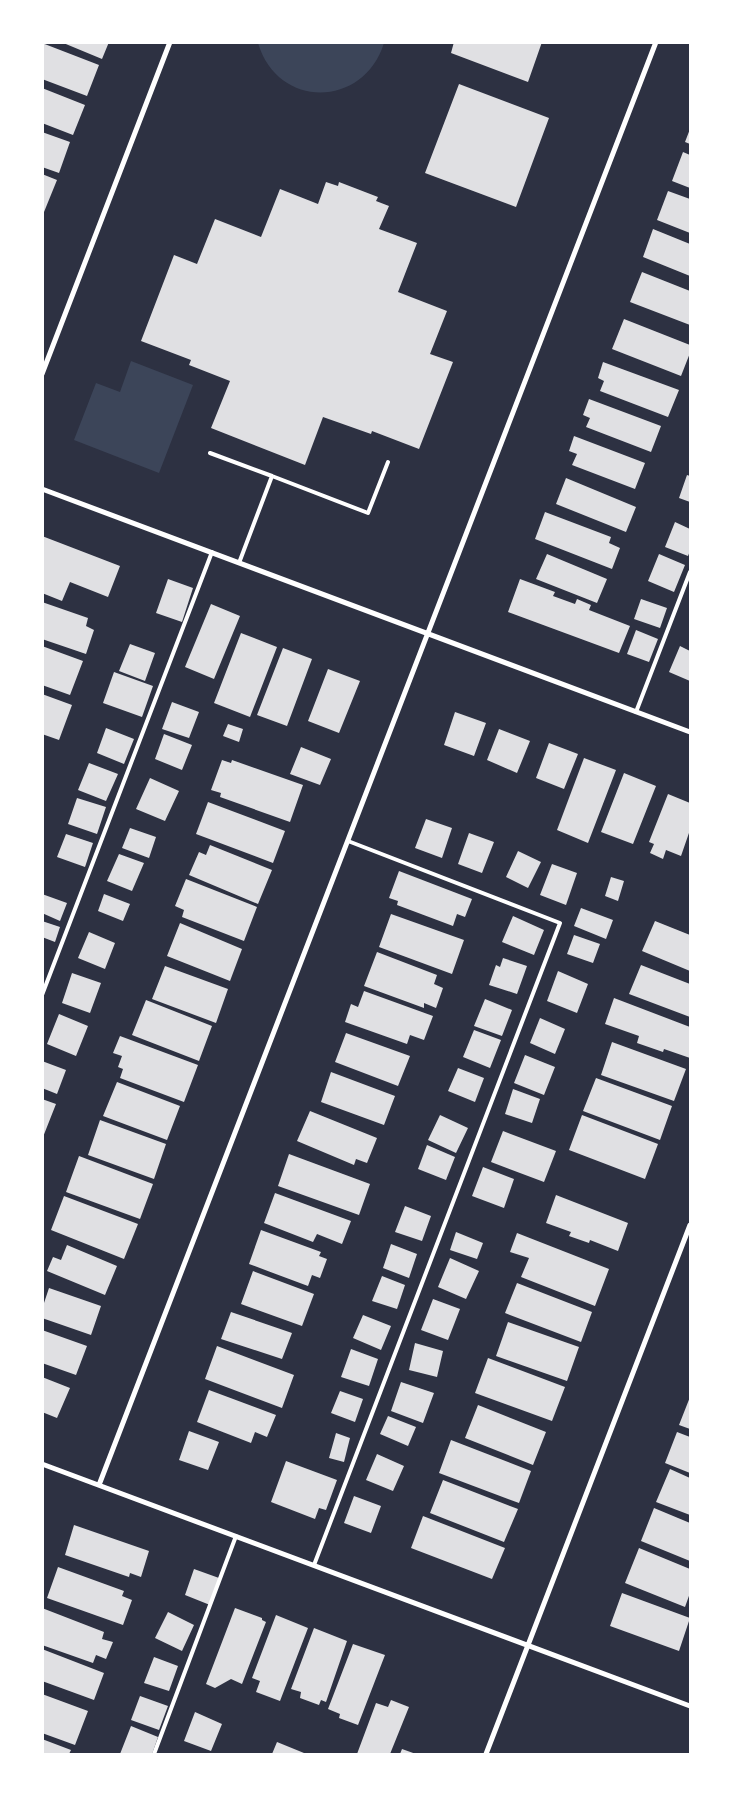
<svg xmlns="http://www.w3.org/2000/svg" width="733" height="1797" font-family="Overpass,sans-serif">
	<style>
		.green { fill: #3c4559 }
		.building { fill: #e0e0e3 }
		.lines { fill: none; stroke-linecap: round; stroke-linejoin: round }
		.service { stroke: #fff; stroke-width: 4 }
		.minor { stroke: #fff; stroke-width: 5 }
	</style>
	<rect width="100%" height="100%" fill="#2d3142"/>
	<path class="green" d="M258,43h126c-20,65 -106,67 -126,0z
		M131,361l62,24 -34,88 -85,-33 22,-57 24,9z"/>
	<path class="building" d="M61,42h48l-7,17z
		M454,42h88l-14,40 -77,-29z
		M42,43l57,22 -12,31 -45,-17z
		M459,84l90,34 -33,89 -91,-34z
		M42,88l43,17 -12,30 -31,-12z
		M690,129v15l-5,-2z
		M42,132l28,10 -11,31 -17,-6z
		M683,152l7,3v33l-18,-7z
		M42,174l15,6 -13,32 -2,-1z
		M326,182l12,4 1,-4 39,15 -2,4 13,5 -10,23 38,14 -19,49 49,19 -17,43 23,8 -34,87 -47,-18 -1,3 -48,-17 -18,48 -94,-37 19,-47 -41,-16 2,-5 -50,-19 33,-86 23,9 18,-45 46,18 19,-48 38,15z
		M668,191l22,8v34l-33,-13z
		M653,229l37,15v32l-47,-19z
		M642,272l48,19v34l-60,-23z
		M624,319l66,26v8l-9,23 -69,-27z
		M603,362l76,28 -11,27 -68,-26 4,-10 -6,-3z
		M589,399l72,27 -10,26 -65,-25 4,-9 -7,-3z
		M574,436l71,27 -10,26 -63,-24 5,-11 -8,-3z
		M687,475l3,1v26l-11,-4z
		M566,478l70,29 -10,25 -70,-28z
		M545,512l66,25 -2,6 11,5 -8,21 -77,-30z
		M675,522l15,7v22l-2,5 -23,-9z
		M42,536l78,30 -12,31 -38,-15 -8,19 -20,-8z
		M547,554l60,25 -10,24 -61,-24z
		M659,554l26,11 -11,27 -26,-11z
		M168,579l25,9 -11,34 -26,-9z
		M520,579l35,13 -2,4 22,8 2,-5 14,6 -2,5 41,16 -11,27 -111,-41z
		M641,599l26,9 -7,20 -26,-9z
		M42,602l46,16 -2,8 8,4 -8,24 -44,-15z
		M211,604l29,12 -26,63 -29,-12z
		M636,630l22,9 -9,23 -22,-8z
		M241,633l36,14 -27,70 -36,-14z
		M130,644l25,9 -10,28 -26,-10z
		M42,646l41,15 -13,34 -28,-10z
		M680,646l10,5v30l-21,-9z
		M283,648l29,11 -25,67 -30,-11z
		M328,669l32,12 -21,52 -31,-12z
		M114,672l39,14 -11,31 -39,-14z
		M42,694l30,11 -13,35 -17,-6z
		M172,702l27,10 -10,26 -27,-9z
		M455,712l31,11 -12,33 -30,-11z
		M228,724l15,5 -4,13 -16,-6z
		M106,728l28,11 -10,25 -27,-11z
		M499,729l31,12 -13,32 -30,-13z
		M164,734l28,11 -10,25 -27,-11z
		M549,743l29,11 -14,35 -28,-11z
		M301,747l30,12 -11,26 -30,-11z
		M584,758l32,12 -28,73 -31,-13z
		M222,760l9,3 1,-3 71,25 -13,37 -70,-25 1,-4 -10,-3z
		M89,763l29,11 -12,27 -28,-11z
		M624,773l32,13 -23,58 -32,-12z
		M150,778l29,13 -14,30 -29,-12z
		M668,794l22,9v27l-9,26 -15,-6 -3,9 -13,-6 4,-9 -5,-2z
		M77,798l29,9 -9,27 -29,-10z
		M208,802l77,29 -12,32 -77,-29z
		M426,819l26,9 -10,30 -27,-10z
		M130,828l26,9 -7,21 -27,-10z
		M469,833l25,9 -12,31 -24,-9z
		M66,834l27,9 -8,24 -28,-10z
		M210,845l62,25 -14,34 -69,-29 10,-23 7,3z
		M518,851l23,11 -13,26 -22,-11z
		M119,854l25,9 -12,28 -25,-10z
		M552,864l25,9 -11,32 -26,-10z
		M399,871l73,28 -7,18 -8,-3 -4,12 -56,-21 1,-4 -9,-3z
		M611,877l13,4 -6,20 -13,-5z
		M186,879l71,28 -13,34 -62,-24 2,-7 -9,-4z
		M42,894l25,9 -7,18 -18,-8z
		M104,894l26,10 -7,17 -25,-10z
		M581,908l32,12 -7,19 -32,-13z
		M391,914l73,26 -12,34 -73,-27z
		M513,916l31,14 -10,25 -32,-13z
		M42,921l18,6 -5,15 -13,-5z
		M655,921l35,14v36l-48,-20z
		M180,923l62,26 -12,32 -63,-25z
		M89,932l26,11 -10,26 -27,-11z
		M574,935l26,9 -7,19 -26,-9z
		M377,952l60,23 -3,9 9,4 -7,20 -12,-5v5l-60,-22z
		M503,958l24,8 -10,28 -28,-9 7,-20 4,2z
		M641,965l49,19v33l-61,-23z
		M165,966l63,23 -12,34 -64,-24z
		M558,971l30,13 -11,29 -30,-12z
		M72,973l29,10 -11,30 -28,-10z
		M364,991l69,25 -9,24 -14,-5 -3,9 -62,-22 6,-18 7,3z
		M614,998l76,29v31l-26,-9 -1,3 -26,-9 2,-7 -34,-12z
		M485,999l27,11 -10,26 -28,-10z
		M146,1000l66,26 -13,35 -67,-26z
		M59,1014l29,12 -12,30 -29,-12z
		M540,1018l25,11 -10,25 -25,-11z
		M474,1030l27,10 -11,28 -27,-11z
		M346,1033l64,23 -12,30 -63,-24z
		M120,1036l78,29 -14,37 -64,-24 3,-9 -5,-2 4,-11 -9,-3z
		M612,1042l74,27 -12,32 -73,-26z
		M525,1055l30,12 -11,28 -30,-12z
		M42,1061l24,9 -9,24 -15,-6z
		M458,1068l26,10 -9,24 -27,-11z
		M331,1072l64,24 -11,29 -63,-23z
		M596,1078l76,28 -12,34 -77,-29z
		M117,1082l63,24 -13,34 -64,-24z
		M513,1089l27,10 -8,24 -27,-9z
		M42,1099l14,5 -13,33h-1z
		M310,1111l67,27 -10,25 -11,-4 -2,6 -57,-24z
		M440,1115l28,13 -12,25 -28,-13z
		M582,1115l76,29 -13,35 -76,-29z
		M100,1120l66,24 -12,35 -66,-24z
		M503,1131l53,20 -12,31 -53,-20z
		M427,1145l28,12 -9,23 -28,-11z
		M289,1154l81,30 -11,31 -81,-29z
		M79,1156l74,28 -13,35 -74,-27z
		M483,1167l31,12 -10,29 -32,-12z
		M275,1193l76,28 -9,23 -25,-10 -4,8 -49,-19z
		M556,1195l72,28 -10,28 -28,-11 -1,3 -20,-7 2,-4 -25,-9z
		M64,1196l74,28 -14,35 -73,-29z
		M405,1206l26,10 -9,25 -27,-9z
		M261,1230l60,22 -2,4 8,3 -7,19 -8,-3 -4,11 -59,-22z
		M456,1232l27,11 -6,16 -27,-9z
		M517,1233l92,36 -14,37 -74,-29 8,-19 -19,-6z
		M391,1244l26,10 -8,24 -26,-10z
		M67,1245l50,21 -12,29 -58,-24 6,-14 8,3z
		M450,1258l29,13 -13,28 -28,-12z
		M253,1271l61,23 -12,32 -61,-22z
		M382,1276l23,9 -8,24 -25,-8z
		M517,1283l75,29 -11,30 -76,-29z
		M49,1288l52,18 -10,29 -49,-17v-9z
		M433,1299l27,10 -12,31 -27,-10z
		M231,1312l61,21 -10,26 -61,-20z
		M363,1315l28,11 -10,24 -28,-12z
		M508,1322l71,25 -12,34 -71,-25z
		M42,1330l45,16 -11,29 -34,-12z
		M415,1343l28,8 -6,26 -28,-7z
		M217,1346l77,29 -12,33 -77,-29z
		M351,1349l27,10 -9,27 -28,-9z
		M488,1358l77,29 -13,34 -77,-28z
		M42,1377l28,11 -13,30 -15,-6z
		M401,1382l33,11 -11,30 -32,-12z
		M209,1390l67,25 -9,22 -12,-5 -4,11 -54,-21z
		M340,1391l23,8 -8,23 -24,-9z
		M690,1397v32l-11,-4z
		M478,1405l68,27 -13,33 -68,-27z
		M388,1416l28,11 -8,19 -28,-12z
		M189,1431l30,11 -11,28 -29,-10z
		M677,1432l13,5v36l-25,-10z
		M336,1433l14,5 -6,24 -15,-4z
		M451,1440l80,31 -12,32 -80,-30z
		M377,1454l27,12 -11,25 -27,-11z
		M286,1461l51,19 -11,30 -7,-2 -4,11 -44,-17z
		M670,1469l20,9v37l-34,-13z
		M443,1480l75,29 -14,33 -74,-29z
		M354,1496l27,10 -10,27 -27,-10z
		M654,1508l36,15v38l-49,-20z
		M423,1516l82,32 -13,31 -81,-31z
		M74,1525l75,26 -8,26 -11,-4 -1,4 -64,-22z
		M639,1548l51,21v24l-5,14 -60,-24z
		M58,1567l66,24 -2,5 10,4 -9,25 -76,-27z
		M194,1569l25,9 -9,27 -25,-10z
		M622,1593l68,25 -11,33 -69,-25z
		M42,1608l62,24 -2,7 11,3 -7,17 -10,-4 -3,8 -51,-18z
		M235,1608l27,10v2l4,2 -24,62 -11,-5 -16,9 -9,-4z
		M168,1612l26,13 -12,26 -27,-13z
		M276,1615l32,13 -28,73 -24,-9 4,-11 -8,-3z
		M314,1628l33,13 -21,61 -5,-2 -2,5 -19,-7 1,-6 -10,-3z
		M353,1644l32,11 -27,70 -19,-7 1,-4 -12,-5z
		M42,1649l62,24 -10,27 -52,-19z
		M154,1657l24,9 -9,25 -25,-8z
		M42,1694l46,17 -13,34 -33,-12z
		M140,1696l28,10 -9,24 -28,-10z
		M391,1700l18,7 -19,47h-33l19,-51 12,4z
		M195,1712l27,12 -11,27 -27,-10z
		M131,1726l27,11 -6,17h-32z
		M42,1739l29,11 -2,4h-27z
		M277,1742l27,11 -1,1h-31z
		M402,1749l14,5h-16z"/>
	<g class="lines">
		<path class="service" d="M210,453l62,23 -33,87
			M272,476l96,37 20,-51
			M636,712l54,-140
			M42,995l170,-443
			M314,1565l246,-642 -212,-82
			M154,1754l82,-218"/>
		<path class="minor" d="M42,374l128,-332
			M42,489l648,243
			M42,1464l648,242
			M99,1485l557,-1443
			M486,1754l204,-529"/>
	</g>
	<rect width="733" height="1797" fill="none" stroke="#ffffff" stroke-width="88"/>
</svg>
